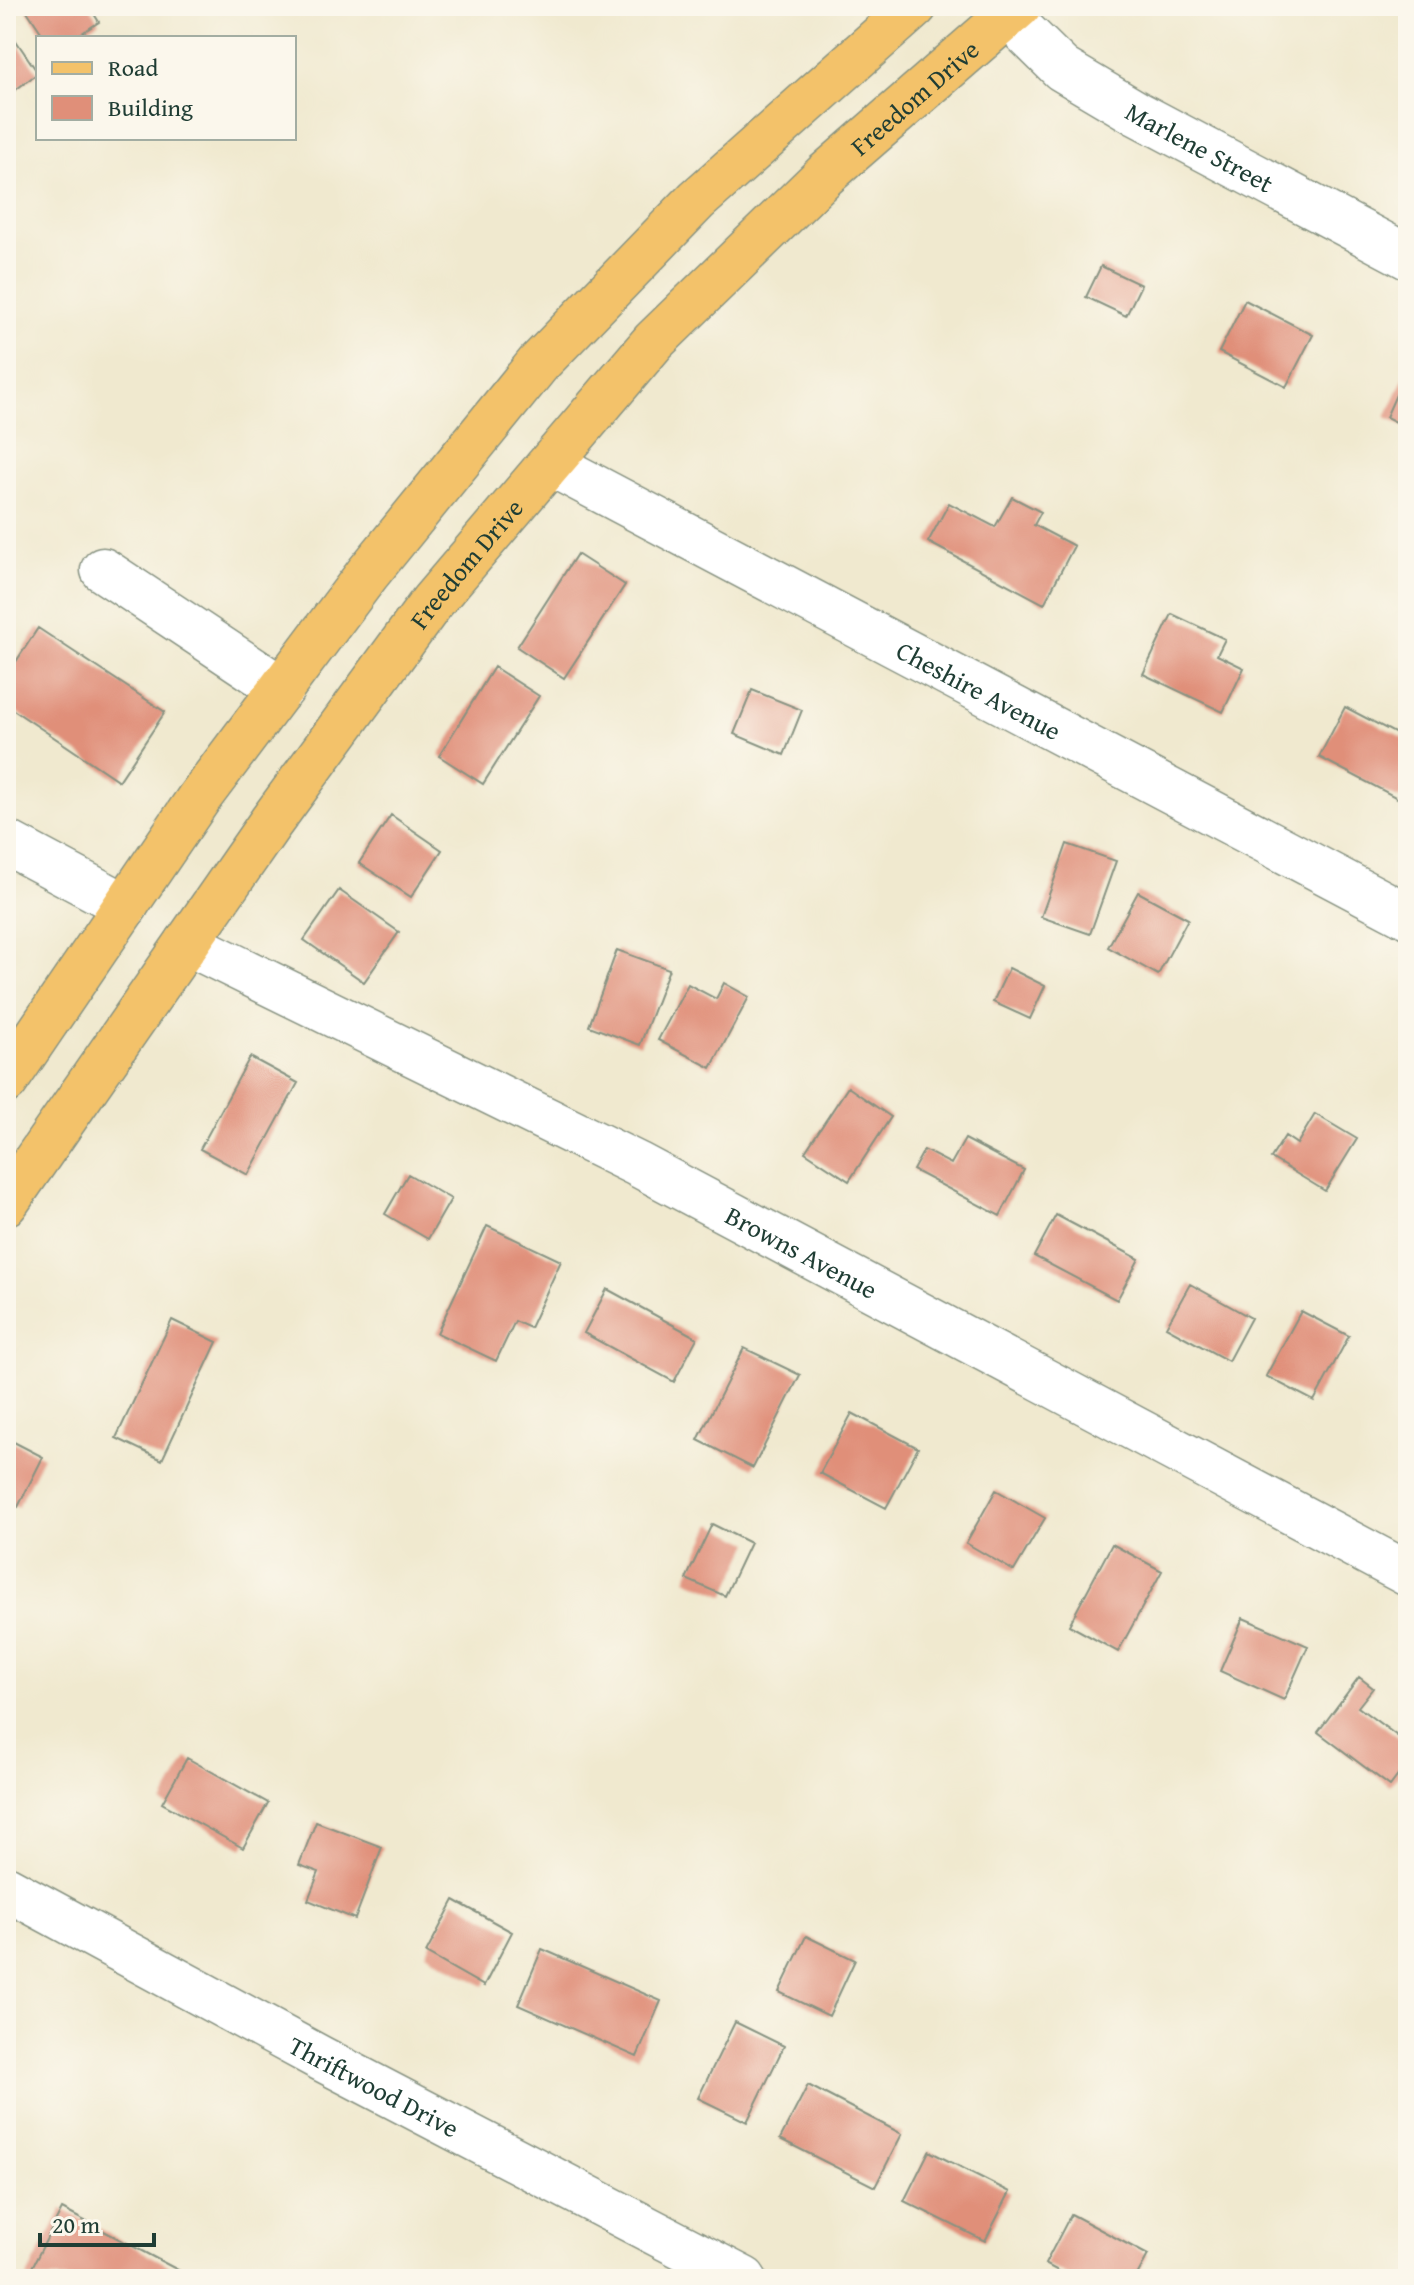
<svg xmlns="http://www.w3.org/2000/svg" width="1414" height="2285" font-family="'Gentium Book Plus',serif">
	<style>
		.building { fill: #e08f79 }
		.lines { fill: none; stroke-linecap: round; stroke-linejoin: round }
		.minor-casing { stroke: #889382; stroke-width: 47 }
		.major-casing { stroke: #889382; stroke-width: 47 }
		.minor { stroke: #fff; stroke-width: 44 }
		.major { stroke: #f3c26a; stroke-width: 44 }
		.labels { text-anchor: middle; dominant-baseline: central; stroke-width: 7; stroke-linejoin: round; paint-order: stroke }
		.street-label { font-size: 26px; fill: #1f3d34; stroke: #fbf7ec }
	</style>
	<rect width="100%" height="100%" fill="#fbf7ec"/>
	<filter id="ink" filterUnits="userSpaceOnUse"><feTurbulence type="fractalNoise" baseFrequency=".0125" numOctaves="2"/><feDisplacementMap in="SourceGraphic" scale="16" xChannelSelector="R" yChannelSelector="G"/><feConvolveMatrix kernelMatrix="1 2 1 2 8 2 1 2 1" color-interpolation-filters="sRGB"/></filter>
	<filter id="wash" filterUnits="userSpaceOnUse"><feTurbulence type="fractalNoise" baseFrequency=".006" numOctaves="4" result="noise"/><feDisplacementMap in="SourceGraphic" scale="32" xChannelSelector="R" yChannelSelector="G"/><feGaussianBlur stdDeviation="1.8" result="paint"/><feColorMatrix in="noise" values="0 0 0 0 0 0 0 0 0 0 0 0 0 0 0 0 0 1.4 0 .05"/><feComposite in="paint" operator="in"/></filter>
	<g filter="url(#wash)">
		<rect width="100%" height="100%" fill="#f0e9cf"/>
		<g id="blocks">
			<path class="building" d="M27,6h62l10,16 -25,16h-29l-20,-30z
				M6,26l32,47 -32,24z
				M1101,266l40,19 -15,31 -40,-19z
				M1245,300l68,35 -27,52 -67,-35z
				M1408,368v60l-22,-11z
				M1012,497l29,15 -7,13 40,21 -30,58 -116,-62 21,-39 46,24z
				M577,554l48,31 -61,93 -47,-31z
				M1172,614l53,25 -8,16 27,13 -21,44 -80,-38z
				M38,628l127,84 -46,69 -113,-76v-28z
				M494,667l45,29 -56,88 -44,-28z
				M752,690l50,20 -18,45 -50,-21z
				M1345,707l63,33v42l-9,17 -80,-42z
				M391,815l51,35 -31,47 -52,-34z
				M1067,844l49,17 -26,73 -49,-17z
				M339,890l60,42 -35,50 -60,-42z
				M1138,892l50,27 -30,56 -50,-28z
				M617,950l52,19 -29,76 -51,-19z
				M1009,968l36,18 -15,33 -37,-17z
				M724,983l25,14 -38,71 -53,-28 30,-56 28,15z
				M250,1057l48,26 -50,92 -48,-26z
				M848,1087l43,30 -42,64 -44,-29z
				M1315,1114l42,25 -32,52 -54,-33 14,-22 12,8z
				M965,1139l59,31 -24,46 -87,-46 11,-20 27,14z
				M408,1174l43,25 -23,40 -43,-25z
				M1056,1215l83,44 -22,41 -83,-44z
				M487,1226l74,35 -31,67 -15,-7 -19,40 -59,-28z
				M1190,1284l61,34 -23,43 -62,-34z
				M607,1289l90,49 -23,44 -90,-49z
				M1301,1311l48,25 -35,65 -48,-25z
				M172,1320l45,22 -55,118 -46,-22z
				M744,1348l56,27 -47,93 -55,-28z
				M852,1413l66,35 -32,60 -66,-35z
				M6,1438l37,19 -25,50 -12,-5z
				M996,1490l49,28 -31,53 -48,-28z
				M712,1524l38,19 -25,53 -39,-17z
				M1112,1544l50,27 -44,81 -49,-27z
				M1243,1618l65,28 -24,54 -64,-29z
				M1359,1677l14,11 -15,19 50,37v18l-18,24 -72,-54z
				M187,1758l81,45 -25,45 -81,-45z
				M316,1822l66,25 -27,72 -47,-19 11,-28 -20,-7z
				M454,1900l58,32 -28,54 -58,-33z
				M806,1936l49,24 -26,56 -50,-24z
				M542,1949l119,52 -24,56 -119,-52z
				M735,2022l49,24 -37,76 -49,-24z
				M808,2085l94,49 -27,53 -95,-48z
				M929,2151l81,41 -25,49 -81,-40z
				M62,2209l133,70h-164l-4,-2z
				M1071,2214l77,41 -13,24h-62l-28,-15z"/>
		</g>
	</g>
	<g filter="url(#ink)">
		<use href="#blocks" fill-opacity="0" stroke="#889382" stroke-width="2"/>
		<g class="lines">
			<defs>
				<g id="minor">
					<path id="s1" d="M1008,16l54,53 76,45 270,143"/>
					<path id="s2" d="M551,464l857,452"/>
					<path d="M103,570l179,119"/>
					<path d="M6,842l120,64"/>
					<path id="s3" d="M187,943l450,221 771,410"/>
					<path id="s4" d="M6,1888l314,170 424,221"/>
				</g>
				<g id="major">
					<path d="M6,1081l193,-283 169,-225 170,-209 159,-164 218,-194"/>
					<path id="s5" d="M6,1203l265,-381 161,-220 222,-261 171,-166 194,-169"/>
				</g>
			</defs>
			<use href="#minor" class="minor-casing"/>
			<use href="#major" class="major-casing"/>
			<use href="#minor" class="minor"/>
			<use href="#major" class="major"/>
		</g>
	</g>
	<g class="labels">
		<g class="street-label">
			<text stroke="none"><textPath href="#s5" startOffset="1436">Freedom Drive</textPath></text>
			<text stroke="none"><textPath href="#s1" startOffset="234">Marlene Street</textPath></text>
			<text stroke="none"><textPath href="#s5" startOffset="788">Freedom Drive</textPath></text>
			<text stroke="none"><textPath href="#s2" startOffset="484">Cheshire Avenue</textPath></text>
			<text stroke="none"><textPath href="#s3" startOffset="688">Browns Avenue</textPath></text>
			<text stroke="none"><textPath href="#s4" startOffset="418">Thriftwood Drive</textPath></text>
		</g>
	</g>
	<rect width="1414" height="2285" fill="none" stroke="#fbf7ec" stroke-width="32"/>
	<rect x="36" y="36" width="260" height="104" fill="#fbf7ec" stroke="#a3ada2" stroke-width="2"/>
	<rect x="52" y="62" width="40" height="12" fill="#f3c26a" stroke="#a3ada2" stroke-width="2"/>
	<text x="108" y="76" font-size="24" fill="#1f3d34">Road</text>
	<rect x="52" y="96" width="40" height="24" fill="#e08f79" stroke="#a3ada2" stroke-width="2"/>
	<text x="108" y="116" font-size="24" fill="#1f3d34">Building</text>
	<path d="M40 2233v12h114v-12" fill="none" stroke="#1f3d34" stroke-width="4"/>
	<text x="52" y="2233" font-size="24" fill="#1f3d34" stroke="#fbf7ec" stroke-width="6" paint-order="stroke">20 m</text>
</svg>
